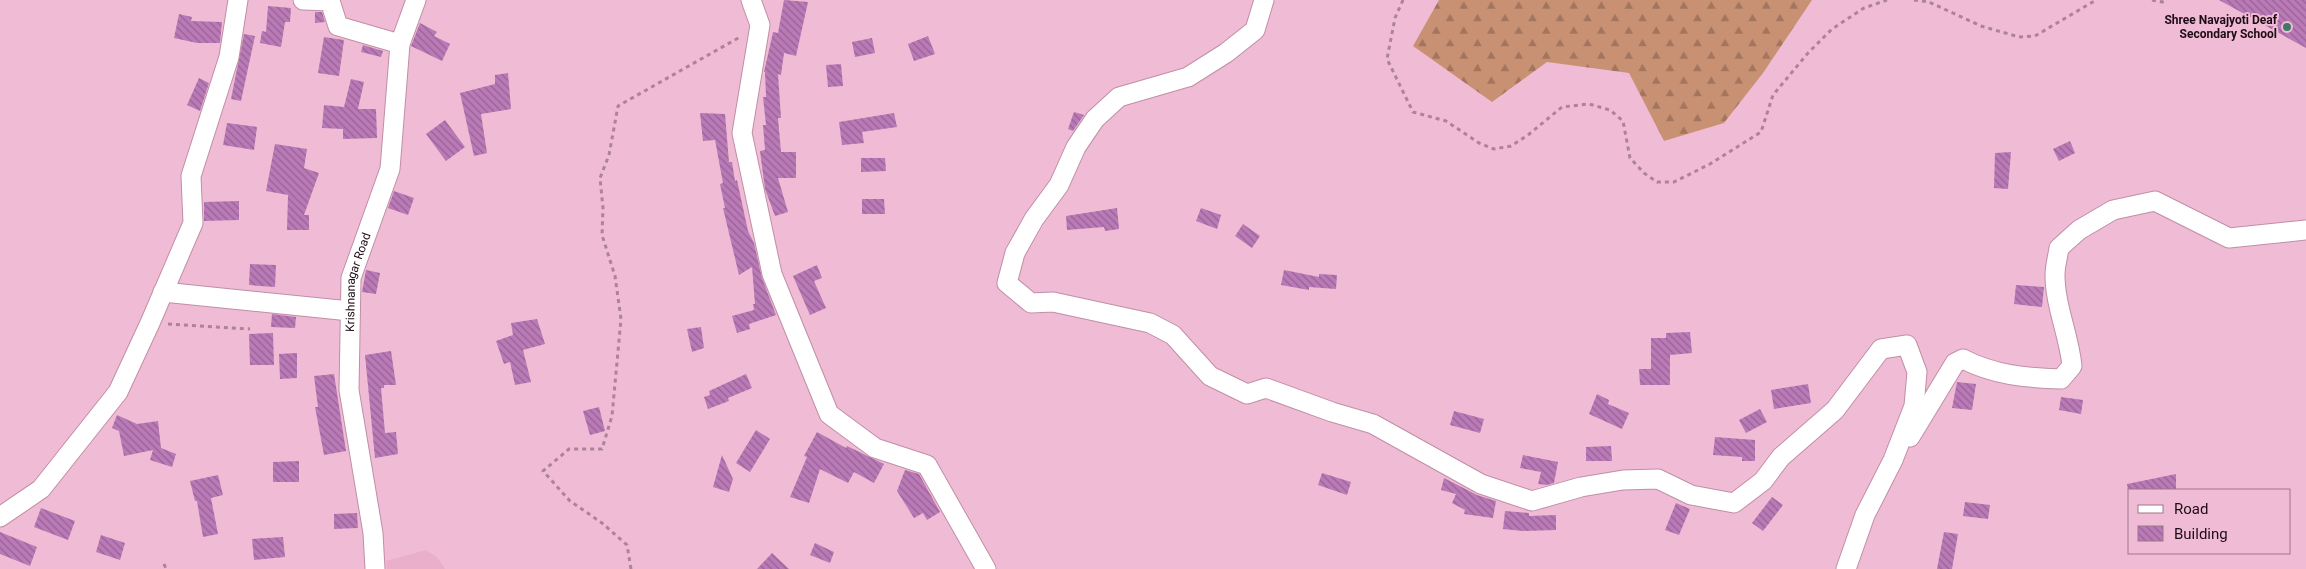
<svg xmlns="http://www.w3.org/2000/svg" width="2306" height="569" font-family="Roboto,sans-serif">
	<style>
		.built { fill: #eaafcb }
		.forest { fill: url(#forest-firs) }
		.building { fill: url(#building-back-hatch) }
		.lines { fill: none; stroke-linecap: round; stroke-linejoin: round }
		.minor-casing { stroke: #c08ea6; stroke-width: 21 }
		.path { stroke: #ac8397; stroke-width: 3; stroke-dasharray: 4 4; stroke-linecap: butt }
		.minor { stroke: #fff; stroke-width: 19 }
		.poi-dot { fill: #3d7964; stroke: #f0bcd5; stroke-width: 2 }
		.labels { text-anchor: middle; dominant-baseline: central; stroke-width: 4; stroke-linejoin: round; paint-order: stroke }
		.poi-label { font-size: 12px; font-weight: bold; fill: #1e0c15; stroke: #f0bcd5; text-anchor: end }
		.street-label { font-size: 12px; fill: #1e0c15; stroke: #f0bcd5 }
	</style>
	<defs>
		<pattern id="forest-firs" width="22" height="20" patternUnits="userSpaceOnUse" patternTransform="scale(1.25)"><rect width="22" height="20" fill="#c99174"/><path d="M5 1l3.5 6h-7zM16 11l3.5 6h-7z" fill="#a3755e"/></pattern>
		<pattern id="building-back-hatch" width="6" height="6" patternUnits="userSpaceOnUse" patternTransform="scale(1.25)"><rect width="6" height="6" fill="#ba7ab7"/><path d="M-1 5l2 2M0 0l6 6M5-1l2 2" fill="none" stroke="#976294"/></pattern>
	</defs>
	<rect width="100%" height="100%" fill="#f0bcd5"/>
	<path class="built" d="M426,550l12,8 7,11h-58l-1,-8z"/>
	<path class="forest" d="M1439,0h373l-49,73 -39,50 -60,18 -35,-68 -82,-11 -55,40 -79,-56z"/>
	<path class="building" d="M784,0l24,2 -12,54 -12,-3 -3,22 -3,-1 3,44h-3l3,34h15v26h-18l10,34 -13,4 -10,-27 -5,-38 5,-1 -2,-25h3l-3,-28h3l-1,-25h-1l9,-40 5,1z
		M2219,0h87v48z
		M268,6l23,2 -1,14h-5l-4,25 -21,-4 2,-12 4,1z
		M315,12h7l3,10 -10,1z
		M179,14l13,3 -1,4 31,1 -2,21h-23l-23,-5z
		M420,23l17,9 -3,4 16,8 -8,17 -31,-15z
		M244,34l11,2 -14,65 -10,-2z
		M928,36l7,18 -21,7 -6,-17z
		M324,37l20,3 -5,36 -21,-3z
		M872,38l3,15 -20,4 -3,-15z
		M363,45l20,6 -2,6 -20,-5z
		M841,64l2,22 -15,1 -2,-22z
		M508,73l3,36 -30,5 6,39 -13,3 -14,-63 35,-9v-9z
		M199,78l10,5 -9,28 -13,-6z
		M351,79l13,3 -6,27h18l1,29 -34,1v-10l-21,-1 2,-23 20,2z
		M1074,112l10,3 -11,16 -5,-2z
		M700,113l25,1 4,48h3l3,19 2,-1 11,51 6,12 8,35 14,37 -27,9 1,5 -13,4 -5,-17 22,-6 -1,-6h2l-3,-37 -13,8 -16,-67h2l-5,-24 3,-1 -8,-43 -12,1z
		M894,113l3,14 -35,5 2,11 -22,2 -3,-23z
		M445,120l20,27 -19,14 -20,-27z
		M227,123l30,4 -3,23 -31,-5z
		M2070,141l5,12 -16,8 -6,-12z
		M275,144l32,5 -3,19 15,5 -15,42h5v15h-22l1,-35 -22,-4z
		M2011,152l-3,37 -14,-1 1,-35z
		M861,158h24l1,13 -25,1z
		M394,191l20,7 -6,17 -20,-7z
		M862,199h22l1,15h-23z
		M239,201v19l-35,1v-19z
		M1117,208l2,21 -14,2 -1,-4 -37,3 -1,-14z
		M1201,208l20,7 -4,14 -21,-8z
		M1243,224l17,12 -8,12 -17,-12z
		M250,264l26,1 -1,22 -26,-2z
		M817,265l5,13 -8,3 12,27 -16,7 -17,-39z
		M366,270l14,3 -4,21 -14,-2z
		M1284,270l35,7v-3l18,1 -1,14 -27,-2v3l-28,-5z
		M2016,285l28,2 -2,20 -28,-3z
		M272,314l24,3 -1,11 -24,-1z
		M537,319l8,25 -22,6 8,32 -16,3 -5,-23 -6,2 -8,-23 17,-6 -2,-12z
		M701,327l3,21 -12,4 -5,-23z
		M1690,332l2,21 -22,2v30h-30l-1,-16h12v-31h15v-5z
		M273,333l1,32h-24l-1,-31z
		M391,351l5,34h-12v3h-3l4,45 11,-1 2,22 -23,4 -10,-103z
		M297,353v25l-17,1 -1,-25z
		M334,374l12,77 -22,4 -9,-48h3l-4,-31z
		M746,374l6,14 -24,10 1,3 -21,8 -4,-12 6,-2 -1,-4z
		M1957,382l19,2 -4,26 -20,-2z
		M1808,384l3,19 -37,6 -3,-19z
		M1597,394l12,6 -1,4 21,9 -7,16 -33,-15z
		M2061,397l22,3 -2,14 -22,-4z
		M599,407l6,24 -15,4 -7,-24z
		M1760,409l7,13 -21,11 -7,-13z
		M1454,411l30,8 -4,14 -30,-8z
		M117,415l20,9 21,-3 3,27 15,6 -4,13 -22,-7 3,-10 -29,6 -5,-25 -7,-3z
		M756,430l14,9 -20,33 -14,-9z
		M817,432l29,16 1,-2 37,18 -10,19 -20,-11 -6,11 -28,-14 -11,34 -19,-6 17,-40 -3,-1z
		M1715,437l40,3v21h-13v-4l-29,-2z
		M1611,446l1,15h-26v-14z
		M722,455l11,24 -4,13 -16,-5z
		M1523,455l35,7 -4,21 -7,2 -9,-1 3,-12 -21,-4z
		M299,461v21h-26v-20z
		M905,470l14,4 21,38 -13,8 -4,-7 -9,5 -17,-27z
		M1322,473l29,9 -4,13 -29,-10z
		M2176,474v16h-48l-1,-6z
		M218,475l5,20 -12,3 7,36 -15,3 -6,-36h-2l-5,-20z
		M1444,478l33,17 19,6 -3,17 -29,-4 1,-4 -13,-7 4,-9 -15,-4z
		M1772,497l11,8 -20,26 -11,-8z
		M1965,502l25,3 -2,14 -25,-3z
		M1676,503l14,6 -11,26 -14,-5z
		M41,508l34,13 -7,19 -34,-13z
		M1505,511l24,2v3l27,-1v15l-33,1 -20,-2z
		M357,513l1,15 -24,1v-15z
		M0,532l37,15 -7,19 -30,-12z
		M1944,532l14,2 -6,35h-15z
		M101,535l24,8 -5,17 -24,-8z
		M283,537l2,20 -31,3 -2,-21z
		M815,543l19,9 -4,11 -20,-8z
		M772,553l17,16h-32z"/>
	<g class="lines">
		<defs>
			<g id="minor">
				<path d="M303,0l27,1 8,25 62,18"/>
				<path d="M751,0l9,25 -18,108 30,141 57,140 46,34 52,17 59,104"/>
				<path d="M1264,0l-9,30 -29,23 -38,24 -69,20 -24,22 -19,28 -17,38 -25,34 -19,34 -8,30 24,20 22,-1 97,21 23,12 37,41 37,18 19,-6 66,24 41,12 108,60 51,17 49,-14 42,-7 35,-1 33,16 43,8 29,-22 18,-24 54,-47 46,-61 26,-4 10,27 -3,34 -21,54 -28,55 -19,54"/>
				<path d="M163,292l187,19"/>
				<path d="M1910,437l45,-74 8,-4c31,16 63,19 98,20l11,-13c-3,-31 -17,-60 -17,-91 0,-9 3,-19 4,-27l20,-18 34,-20 42,-9 74,37 77,-8"/>
				<path d="M0,517l41,-28 77,-97 32,-69 43,-100 -2,-47 38,-119 9,-57"/>
				<path id="s1" d="M375,569l-2,-36 -24,-143 2,-112 39,-109 10,-125 16,-44"/>
			</g>
		</defs>
		<use href="#minor" class="minor-casing"/>
		<path class="path" d="M1403,0l-8,18 -8,41 26,53 33,9 33,22 15,6 17,-3 17,-11 34,-28 27,-3 21,6 13,11 7,37 14,15 13,9h17l36,-18 51,-32 12,-37 35,-42 24,-24 32,-21 23,-8
			M1914,0l15,2 52,24 38,11 16,-1 61,-36
			M2152,0l10,2 5,-2
			M168,324l82,5
			M164,564l2,5
			M631,569l-4,-24 -25,-22 -32,-22 -27,-30 26,-22h33l10,-33 9,-97 -6,-43 -13,-41 1,-27 -3,-30 9,-23 9,-49 122,-69"/>
		<use href="#minor" class="minor"/>
	</g>
	<circle class="poi-dot" cx="2287" cy="27" r="5"/>
	<g class="labels">
		<g class="poi-label">
			<text x="2277" y="20">Shree Navajyoti Deaf<tspan x="2277" dy="14">Secondary School</tspan></text>
		</g>
		<g class="street-label">
			<text stroke="none"><textPath href="#s1" startOffset="290">Krishnanagar Road</textPath></text>
		</g>
	</g>
	<rect x="2128" y="489" width="162" height="65" fill="#f0bcd5" stroke="#9c7688"/>
	<rect x="2138" y="505" width="25" height="8" fill="#ffffff" stroke="#9c7688"/>
	<text x="2174" y="514" font-size="15" fill="#1e0c15">Road</text>
	<rect x="2138" y="526" width="25" height="15" fill="url(#building-back-hatch)" stroke="#9c7688"/>
	<text x="2174" y="539" font-size="15" fill="#1e0c15">Building</text>
</svg>
